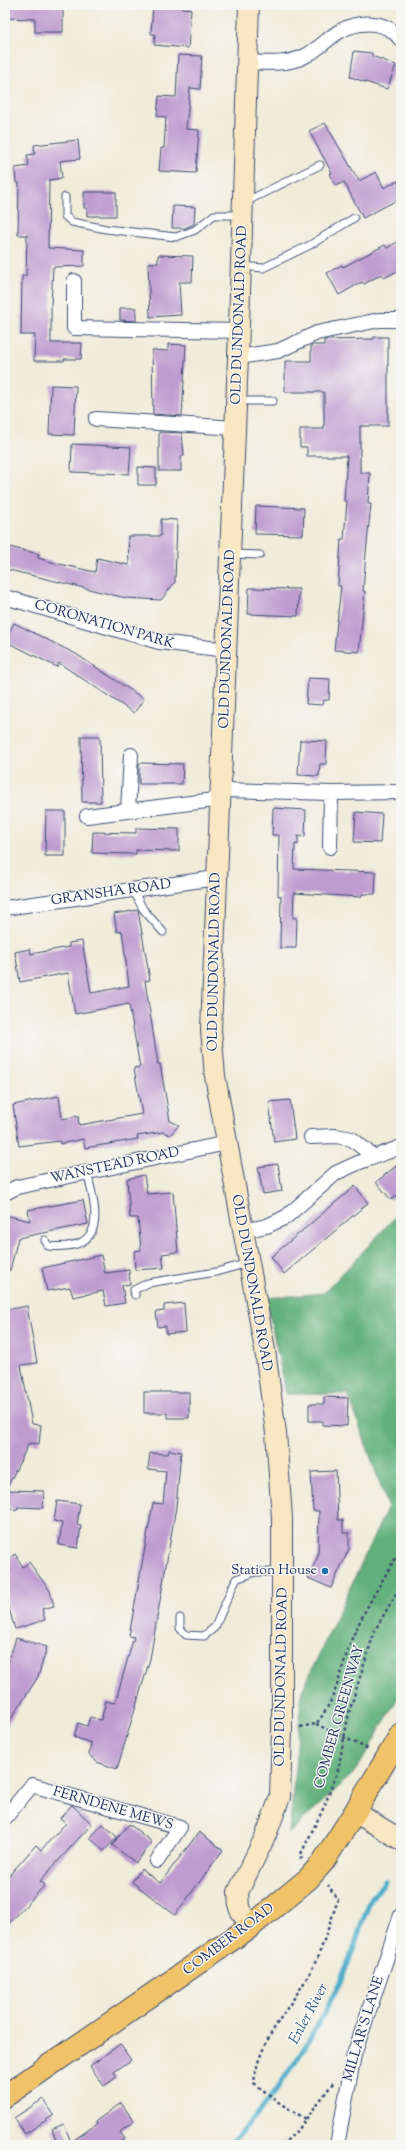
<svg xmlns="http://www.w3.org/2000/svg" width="406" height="2150" font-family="'Sorts Mill Goudy',serif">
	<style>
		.forest { fill: #62b17c; stroke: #3e706d }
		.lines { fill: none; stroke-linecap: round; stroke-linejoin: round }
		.stream { stroke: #4eaecc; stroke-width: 5 }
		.building { fill: #bf9cd0 }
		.lane-casing { stroke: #3b4b71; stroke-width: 9 }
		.street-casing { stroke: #3b4b71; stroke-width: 16 }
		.secondary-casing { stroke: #3b4b71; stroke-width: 22 }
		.highway-casing { stroke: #3b4b71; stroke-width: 24 }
		.path { stroke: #3b4b71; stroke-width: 2.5; stroke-dasharray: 3 3; stroke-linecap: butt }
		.lane { stroke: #fff; stroke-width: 7 }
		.street { stroke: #fff; stroke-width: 14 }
		.secondary { stroke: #f9e7c3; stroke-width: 20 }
		.highway { stroke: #f1c369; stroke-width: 22 }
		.poi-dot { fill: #1f6fb2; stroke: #f6f6f2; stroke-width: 1.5 }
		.labels { text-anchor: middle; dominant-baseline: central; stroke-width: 3; stroke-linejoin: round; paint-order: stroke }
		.street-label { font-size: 14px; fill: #1b2f5e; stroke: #f6f6f2 }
		.poi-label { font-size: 14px; fill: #1b2f5e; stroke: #f6f6f2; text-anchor: end }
		.water-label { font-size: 15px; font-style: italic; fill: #2d5b84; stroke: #f6f6f2 }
	</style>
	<rect width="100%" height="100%" fill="#f6f6f2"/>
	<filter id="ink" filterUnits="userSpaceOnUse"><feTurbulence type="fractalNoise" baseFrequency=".025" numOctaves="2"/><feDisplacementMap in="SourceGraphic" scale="8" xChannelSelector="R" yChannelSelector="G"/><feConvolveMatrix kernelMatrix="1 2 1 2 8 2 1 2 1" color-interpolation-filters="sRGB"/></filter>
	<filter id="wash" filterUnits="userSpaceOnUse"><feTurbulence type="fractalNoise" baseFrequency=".012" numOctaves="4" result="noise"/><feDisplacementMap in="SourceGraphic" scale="16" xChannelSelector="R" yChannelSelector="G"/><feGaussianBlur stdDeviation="0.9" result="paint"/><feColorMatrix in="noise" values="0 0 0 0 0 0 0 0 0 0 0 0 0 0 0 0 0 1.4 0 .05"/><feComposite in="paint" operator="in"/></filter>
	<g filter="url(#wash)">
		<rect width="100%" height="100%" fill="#f0ecda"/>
		<path class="forest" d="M401,1213v479l-44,78 -68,63 13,-142 86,-185 -40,-112h-62l-20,-96 58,-5 73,-78z"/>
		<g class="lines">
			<path class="stream" d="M229,2145c51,-52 89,-113 118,-179 9,-21 14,-45 24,-66 4,-7 10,-13 14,-19"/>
		</g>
		<g id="blocks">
			<path class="building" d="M5,5h58v27h-28v-13l-30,-1z
				M153,5h29v3l9,1 -3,39 -34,-3 1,-11h-4z
				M354,51l18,2v3l24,9 -9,24 -37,-12z
				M178,55l24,1 -2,33 -10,-1 -4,41 13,1 -3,43 -37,-2 2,-23h3l2,-31 -9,-1 2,-20 17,1z
				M325,123l34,58 17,-9 8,16 13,-7 4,7v10l-38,20 -19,-36 -8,4 -6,-12 2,-1 -23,-42z
				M78,140l2,19 -20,2 2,17 -13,2 -1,68 36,2v16l-31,1 -2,38v38h31l-1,16h-17v2h-30l1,-26h-14l1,-59h4l1,-41h-9l1,-52h-3l-1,-15 14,-2 -2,-11 8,-1 -1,-9z
				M84,192h32v24h-29v-8h-3z
				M173,206l22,1 -1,17 -9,4h-13z
				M401,240v29l-17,9 -2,-4 -18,10 -2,-2 -23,13 -12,-22 15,-8 1,2 42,-22 2,3z
				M158,255l35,1 -1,26h-13l2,33 -31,2 -2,-54h10z
				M120,308h16v13l-16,-1z
				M374,337h14v89h-28v47h10l-2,31h3l-5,49 -3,38h2l-6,61 -25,-2 7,-64h-3l3,-47h3l3,-38h-3l3,-45h-40v-9h-7v-18h24v-37h-39v-31h26v-16h13v-5l50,-1z
				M168,344l18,1 -4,71 -29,-2 -1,-64 16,1z
				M51,385l25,1 -2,49 -25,-1z
				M159,432l23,1 2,23h-3v15h-22z
				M72,444l59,3 -2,27 -58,-2z
				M138,467l18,1v17h-18z
				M256,506l48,2 -1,27 -48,-1z
				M161,519l16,1 -2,62 -14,18 -35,-2 -121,-29v-23l34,8 -1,4 17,5 40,9 2,-14 32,7 -1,-29h33z
				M249,588l50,1 -1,27 -50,-2z
				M14,623l62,31 68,45 -10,14 -75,-50 -2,4 -52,-26z
				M308,678l22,1 -1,21h-5l-1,5 -17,-1z
				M81,736h19l1,66h-19z
				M300,740l27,1 -1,23h-6l-1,12 -21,-1z
				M139,763l44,1 -1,20h-43z
				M273,808l33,2 -1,27 -7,-1v9l-3,-1 -1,25 82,3 -1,22h-13l-1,3 -67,-4 -1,25h4l-1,30h-16l1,-52h-3l1,-61h-7z
				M46,811h19v45h-20z
				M356,812l26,2 -2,29 -26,-1z
				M136,828l43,1v22l-43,-1v4l-44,-1 1,-21 43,1z
				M138,910l12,70 -5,1 13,83h2l10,57 9,4 -9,10 -7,-3 -26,4 1,3 -53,9 -2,-9 -23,5v-3l-41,5 -6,-41 46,-9 3,23 16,-3 1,9 63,-11 -8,-46 6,-1 -11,-63 -54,10 -7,-41 -48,9 -5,-30 15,-3 1,5 38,-7v-4l13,-2 9,52 38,-7 -7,-55 -5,1 -3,-18z
				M290,1100l5,39 -21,3 -5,-40z
				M278,1164l4,27 -19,3 -5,-27z
				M396,1166l5,7v19l-10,8 -15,-18z
				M144,1175l3,19 26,-2 5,60 -16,2 2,14 -29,2 -1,-19 7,-1 -3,-32h-8l-3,-39z
				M355,1186l13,17 -84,71 -13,-17z
				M83,1200l5,24 -70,14 -8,32h-5v-55l25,6 -2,-11z
				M101,1255l4,18 24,-3 1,14 -8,1 3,18 -19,3 -3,-15 -30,6 -3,-10 -23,4 -5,-23z
				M184,1303l2,29 -20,2v-8l-8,1 -2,-15 8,-1v-6z
				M27,1306l10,57 -16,2 11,59 9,1 -2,19 -10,-1 -23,47 38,1 -1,17 -25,-1 -2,4 -11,-6v-195z
				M144,1392h45v26h-22v-5h-23z
				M324,1397l24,1 -1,28 -24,-1v-4h-14v-17h15z
				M169,1450l12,2 -5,55 -26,152 -33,110 -20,-7 -8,-7 2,-12 -17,-6 4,-14 9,3 3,-9 11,3 5,-19 9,2 19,-66 -5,-1 24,-133 10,1 3,-33 -18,-2 2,-16 18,1z
				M336,1471l2,49h5v13h6v16l-18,39 -23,-10 10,-22 1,-45h-6l-2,-39z
				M57,1501l23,3 -3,21 4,1 -3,22 -19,-3 3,-22 -8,-2z
				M15,1554l8,13 6,-5 21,29 4,15 -12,3 3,11 -30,9 -10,-34v-19l6,-5 -6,-10z
				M16,1638l31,9 -9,30 -33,51v-56z
				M72,1805l20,19 -52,57 5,4 -40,43v-48l31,-35 5,5 25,-27 -6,-5z
				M103,1824l14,13 -13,14 -14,-13z
				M129,1824l23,18 -16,21 -24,-18z
				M199,1832l24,18 -48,65 -43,-33 9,-13 19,14z
				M120,2044l11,16 -17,12 3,5 -13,9 -14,-20z
				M43,2099l11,16 -29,19 -11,-16z
				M121,2103l13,18 -14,11 5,7 -9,6h-58l-6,-16 12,-5 7,18 26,-18 -1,-3z"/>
		</g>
	</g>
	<g filter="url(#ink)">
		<use href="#blocks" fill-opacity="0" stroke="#3b4b71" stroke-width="1"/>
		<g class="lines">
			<defs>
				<path id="lane" d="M65,197v19l7,6 34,7 70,8 19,-7 19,-15h27
					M245,202l75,-37
					M241,266l22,2 47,-23 44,-27
					M237,401h36
					M232,554l28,1
					M133,890l10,19 20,23
					M45,1240l3,6c60,6 49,-34 39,-74
					M135,1295l-1,-5 14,-7 68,-11 32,-9
					M180,1618v10l6,7 18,1 11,-9 21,-48 19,-7h26"/>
				<path id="street" d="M248,62c19,1 39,3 57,-6 13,-6 23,-18 35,-25 21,-11 47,-11 61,9
					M74,281v47l165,3
					M238,357l40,-6 39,-18 62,-13h22
					M96,419l140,9
					M5,597l154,45 68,8
					M222,790l109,3 70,-1
					M128,811l3,-56
					M87,816l135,-17
					M330,847l1,-54
					M5,908l211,-30
					M311,1137l25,-1 16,3 22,18
					M5,1193l12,-6 210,-44
					M242,1231l25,-5 19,-9 50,-44 24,-11 41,-15
					M5,1818l27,-33 148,42 -23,34
					M337,2145l17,-90 47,-140"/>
				<path id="secondary" d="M249,5l-11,352 -27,673 4,46 50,274 11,83 6,85v212l-2,67 -14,38 -28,57 1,16 11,19
					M355,1812l46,28"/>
				<path id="highway" d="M5,2096l245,-169 58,-48 15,-17 32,-50 46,-78"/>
			</defs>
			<use href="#lane" class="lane-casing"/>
			<use href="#street" class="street-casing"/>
			<use href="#secondary" class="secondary-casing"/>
			<use href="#highway" class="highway-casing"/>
			<path class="path" d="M316,1724l54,26
				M300,1727l16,-3c23,-28 24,-56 37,-88 12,-27 28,-53 43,-79l5,-1
				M302,1859l-2,-3 24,-49 14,-37 11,-58 26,-82 26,-45
				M306,2119l27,-36
				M282,2145l17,-16 7,-10 -25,-15 -27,-21c4,-44 38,-76 58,-114 11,-22 18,-47 26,-69l-10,-15"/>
			<use href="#lane" class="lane"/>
			<use href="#street" class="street"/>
			<use href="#secondary" class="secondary"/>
			<use href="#highway" class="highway"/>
		</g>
	</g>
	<circle class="poi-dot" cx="325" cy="1571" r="4"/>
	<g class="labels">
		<g class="street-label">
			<text transform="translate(240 315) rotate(-88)">OLD DUNDONALD ROAD</text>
			<text transform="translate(104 625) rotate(16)">CORONATION PARK</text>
			<text transform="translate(228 639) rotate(-88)">OLD DUNDONALD ROAD</text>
			<text transform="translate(111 893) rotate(-8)">GRANSHA ROAD</text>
			<text transform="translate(215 962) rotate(-89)">OLD DUNDONALD ROAD</text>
			<text transform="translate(115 1166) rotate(-12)">WANSTEAD ROAD</text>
			<text transform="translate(251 1283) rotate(80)">OLD DUNDONALD ROAD</text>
			<text transform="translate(282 1677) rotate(-89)">OLD DUNDONALD ROAD</text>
			<text transform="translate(340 1717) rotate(-74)">COMBER GREENWAY</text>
			<text transform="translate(113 1809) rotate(16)">FERNDENE MEWS</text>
			<text transform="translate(229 1940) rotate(-37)">COMBER ROAD</text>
			<text transform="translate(364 2029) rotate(-73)">MILLAR'S LANE</text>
		</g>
		<g class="poi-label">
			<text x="317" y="1571">Station House</text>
		</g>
		<g class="water-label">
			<text transform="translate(309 2014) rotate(-62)">Enler River</text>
		</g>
	</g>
	<rect width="406" height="2150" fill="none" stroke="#f6f6f2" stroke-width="20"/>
</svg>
